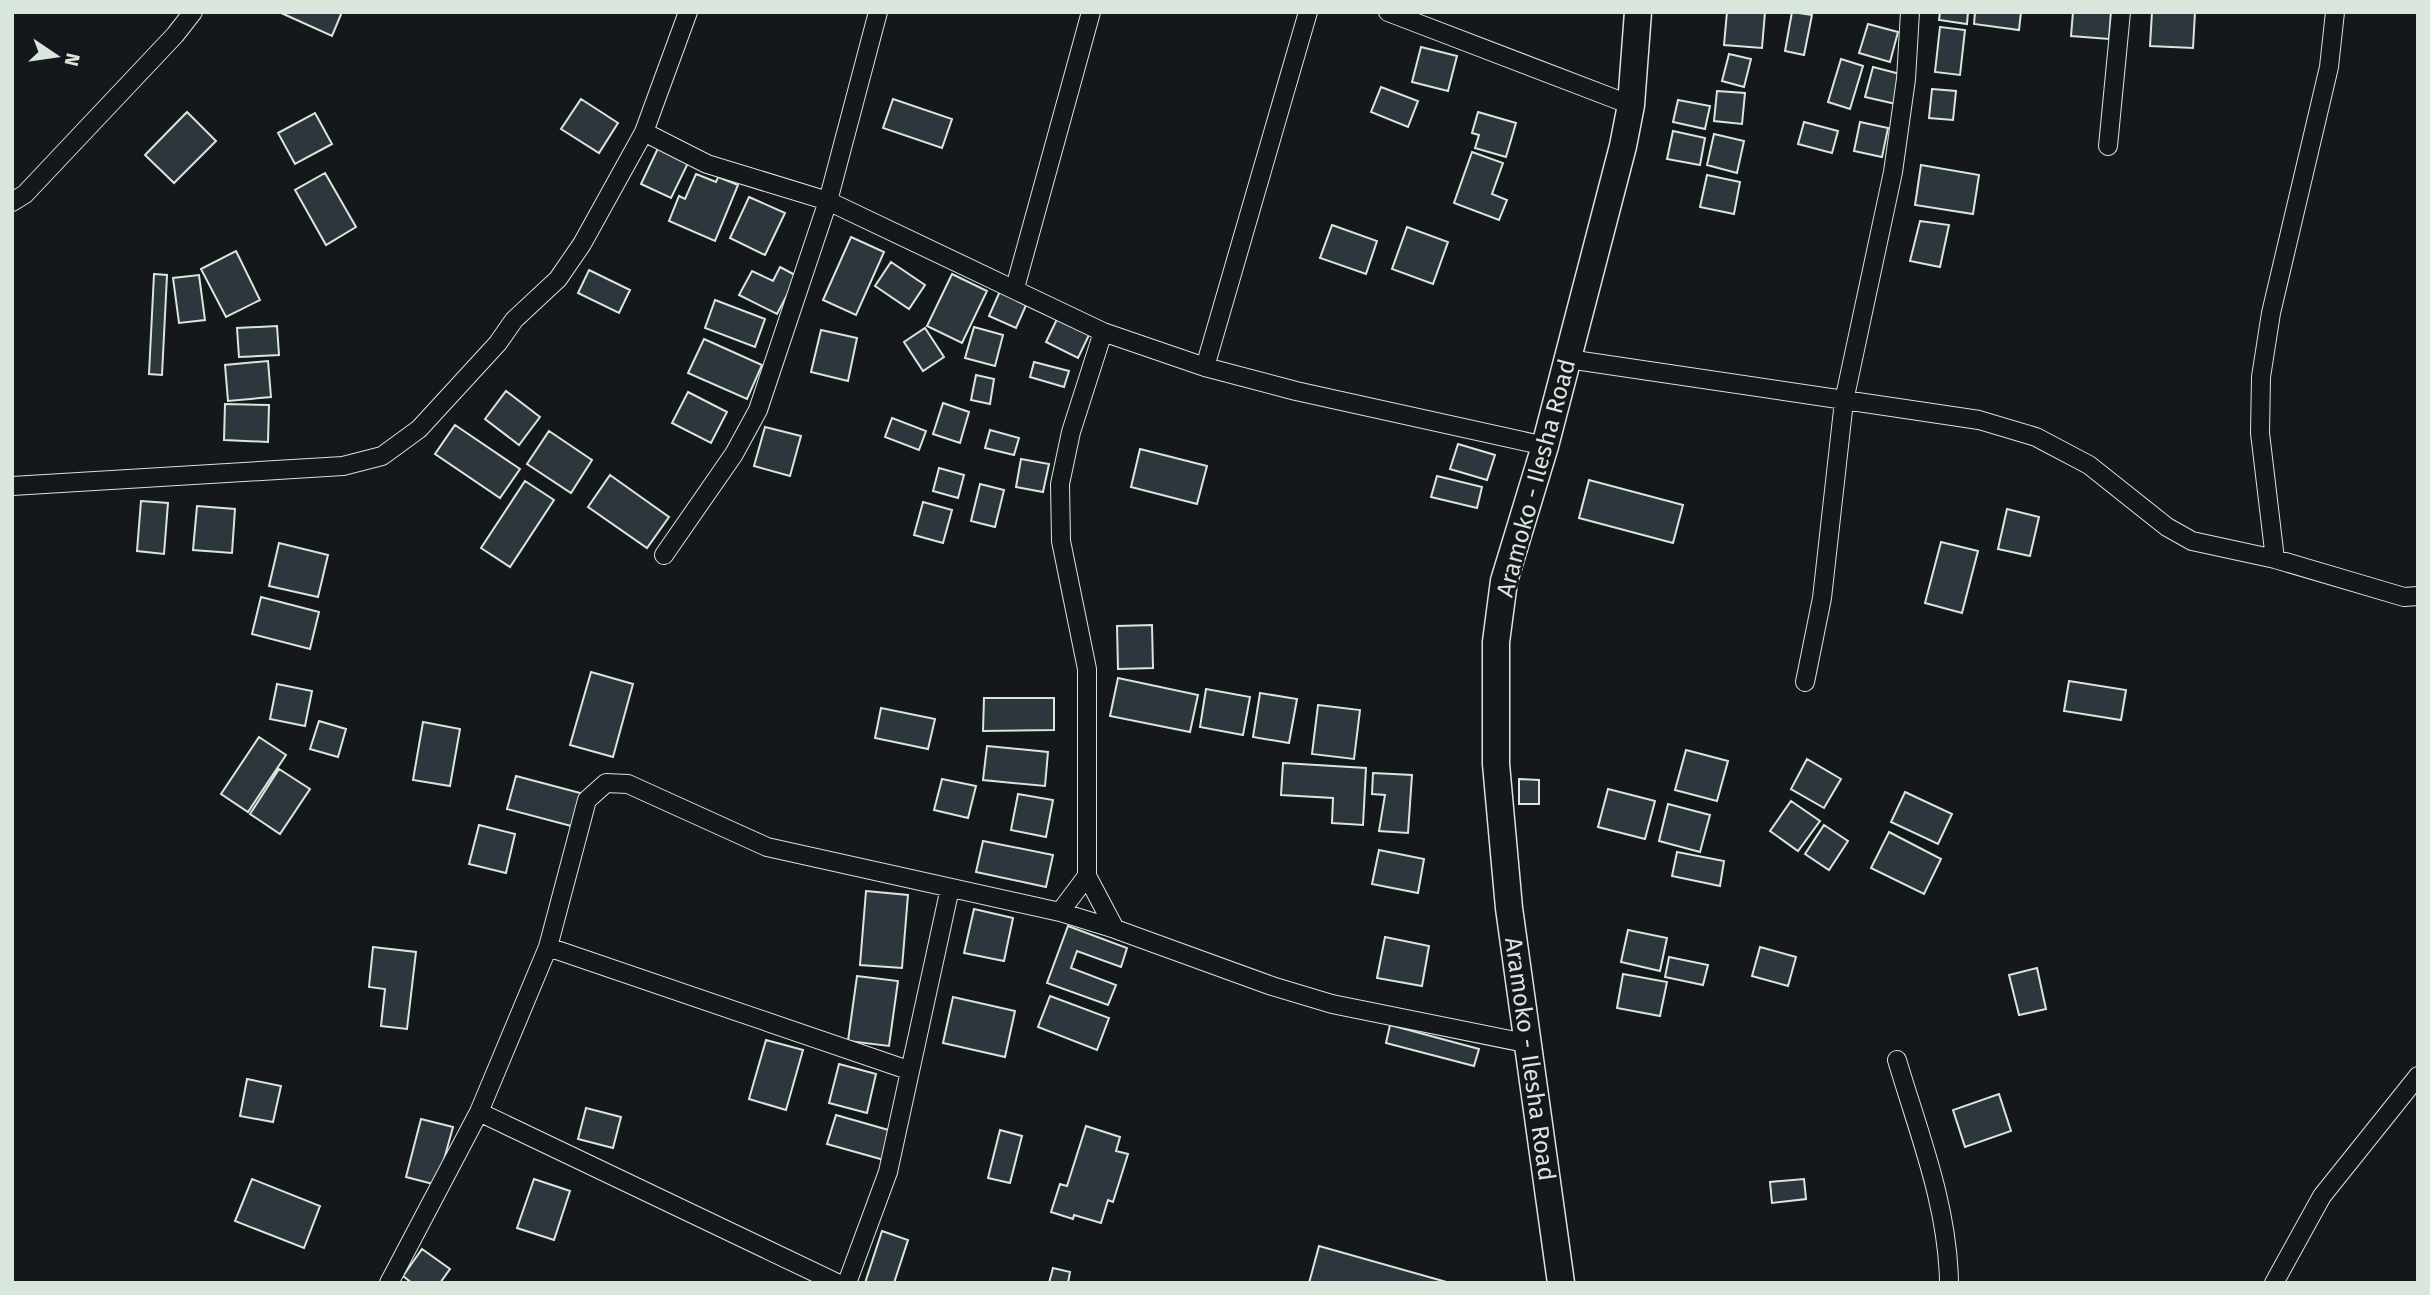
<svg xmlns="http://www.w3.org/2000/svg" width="2430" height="1295" font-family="'Fira Sans',sans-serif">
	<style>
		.building { fill: #2c363c; stroke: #d8e6dc; stroke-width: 2 }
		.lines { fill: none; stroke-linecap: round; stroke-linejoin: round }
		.minor-casing { stroke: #d8e6dc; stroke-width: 20 }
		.secondary-casing { stroke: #d8e6dc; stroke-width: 29 }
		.minor { stroke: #14181c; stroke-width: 18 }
		.secondary { stroke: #14181c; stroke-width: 26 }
		.labels { text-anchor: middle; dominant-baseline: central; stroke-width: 5; stroke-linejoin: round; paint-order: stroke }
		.street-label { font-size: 24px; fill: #d8e6dc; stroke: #14181c }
	</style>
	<rect width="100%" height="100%" fill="#14181c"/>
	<path class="building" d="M279,12h63l-10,24z
		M1727,12h38l-3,36 -38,-3z
		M1792,12l20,3 -8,40 -19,-4z
		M1940,12h28l-1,12 -28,-4z
		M1975,12h46l-2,18 -45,-6z
		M2073,12h38l-2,27 -38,-3z
		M2152,12h43l-2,36 -43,-2z
		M1868,24l30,8 -8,30 -31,-9z
		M1940,27l25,3 -5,45 -25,-3z
		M1421,47l36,9 -9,35 -36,-9z
		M1729,54l22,5 -7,28 -22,-6z
		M1841,59l22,7 -13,43 -22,-7z
		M1873,67l31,8 -8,29 -31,-7z
		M1381,87l37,14 -10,26 -37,-15z
		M1932,89l24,2 -3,29 -24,-2z
		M1717,91l28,2 -3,31 -28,-3z
		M581,99l37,24 -19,30 -38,-24z
		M893,99l59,20 -10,29 -59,-20z
		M1678,100l32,6 -5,23 -32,-7z
		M187,112l29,29 -42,42 -29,-28z
		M1478,112l38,11 -10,34 -31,-9 4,-13 -7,-2z
		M315,113l17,31 -37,20 -17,-31z
		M1804,122l34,9 -6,22 -34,-9z
		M1860,122l28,6 -6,29 -28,-6z
		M1673,131l32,7 -5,27 -33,-6z
		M1714,134l30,7 -7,32 -30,-8z
		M659,146l30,15 -18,37 -30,-14z
		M1472,152l31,11 -11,31 15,6 -8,20 -45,-17z
		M1921,165l58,10 -6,39 -58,-9z
		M325,173l31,54 -30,18 -31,-55z
		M696,174l20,8 2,-5 20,8 -23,56 -46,-20 10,-25 6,3z
		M1707,175l33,7 -6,32 -34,-7z
		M749,197l36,16 -20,42 -35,-17z
		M1920,221l29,4 -9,42 -30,-6z
		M1332,225l45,16 -11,33 -46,-16z
		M1407,227l41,15 -15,42 -41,-15z
		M851,237l33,15 -28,63 -33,-15z
		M236,251l24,49 -34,17 -25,-48z
		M891,262l34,23 -16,24 -34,-23z
		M780,267l17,9 -20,38 -38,-19 13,-24 21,10z
		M589,270l41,20 -11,23 -41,-20z
		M154,274l13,1 -5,100 -13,-1z
		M952,274l35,17 -25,52 -35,-17z
		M199,275l6,45 -26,3 -6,-45z
		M1000,291l27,12 -11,25 -27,-12z
		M715,300l50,19 -10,28 -50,-19z
		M1058,317l32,16 -12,25 -32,-16z
		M277,326l2,29 -40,2 -2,-29z
		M974,327l29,8 -8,31 -30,-8z
		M925,328l19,29 -21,14 -19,-29z
		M821,330l36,8 -9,43 -37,-9z
		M704,339l58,26 -15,34 -59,-26z
		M268,361l3,36 -43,4 -3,-36z
		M1034,362l35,9 -5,16 -34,-10z
		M976,375l18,4 -4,25 -19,-4z
		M506,391l34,26 -21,28 -34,-26z
		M688,392l39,20 -16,31 -39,-20z
		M943,403l26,9 -9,31 -27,-9z
		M225,404l44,1 -1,37 -44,-2z
		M892,418l34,13 -7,19 -34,-13z
		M455,425l65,44 -20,29 -65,-44z
		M765,427l36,9 -11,40 -36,-10z
		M990,430l29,8 -5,17 -29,-7z
		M549,431l43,29 -21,33 -44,-29z
		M1458,444l37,11 -8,25 -37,-11z
		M1140,449l67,17 -10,38 -66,-17z
		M1021,459l28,5 -6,28 -27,-5z
		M939,468l25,7 -6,23 -25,-7z
		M610,475l59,42 -22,31 -59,-41z
		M1437,476l45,11 -5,21 -46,-11z
		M1589,480l94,25 -10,38 -94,-25z
		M525,481l29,19 -44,67 -29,-19z
		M980,484l24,6 -9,37 -24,-6z
		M141,501l27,2 -4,51 -27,-3z
		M923,502l29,8 -9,33 -29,-8z
		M197,506l38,3 -3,44 -39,-3z
		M2007,509l32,8 -9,39 -32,-7z
		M1941,542l37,9 -16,62 -37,-10z
		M279,543l49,12 -10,42 -49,-11z
		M261,597l58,15 -9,37 -58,-15z
		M1152,625l1,43 -35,1 -1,-43z
		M591,672l42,12 -20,73 -43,-12z
		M1118,678l80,17 -8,37 -80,-16z
		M2069,681l57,9 -5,30 -57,-9z
		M277,684l35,7 -7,35 -35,-7z
		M1206,689l44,8 -7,38 -43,-8z
		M1260,693l37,6 -8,44 -36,-6z
		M984,698h70v32l-71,1z
		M1318,705l42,5 -6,49 -42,-5z
		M881,708l54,11 -7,30 -53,-11z
		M319,721l27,8 -8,28 -28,-8z
		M423,722l37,7 -10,57 -37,-6z
		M259,737l27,18 -38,57 -27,-18z
		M987,746l61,6 -3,34 -62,-6z
		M1686,750l42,11 -11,40 -42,-11z
		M1807,759l34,20 -17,29 -33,-19z
		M1283,763l83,5 -3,57 -31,-2 1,-25 -52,-3z
		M279,769l31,20 -30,45 -30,-20z
		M1373,773l39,2 -4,58 -29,-2 6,-36 -13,-1z
		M516,776l68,18 -9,33 -68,-18z
		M942,779l34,7 -8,32 -34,-8z
		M1519,779l20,1v24h-20z
		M1608,789l47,12 -10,38 -47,-12z
		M1905,792l47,22 -14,30 -47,-22z
		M1018,794l35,6 -7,37 -35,-7z
		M1791,801l29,20 -22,30 -28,-20z
		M1668,804l42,11 -10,37 -41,-11z
		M479,825l36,9 -9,39 -37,-9z
		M1824,825l24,16 -19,29 -24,-16z
		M1889,832l52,27 -17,35 -53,-26z
		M983,841l70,14 -7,32 -70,-15z
		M1379,850l45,9 -6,34 -46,-9z
		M1677,852l47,9 -4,25 -48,-10z
		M866,891l42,4 -6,73 -42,-3z
		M974,909l39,9 -9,43 -40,-8z
		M1068,926l59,22 -6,19 -44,-16 -6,17 45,17 -8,20 -61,-22z
		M1628,930l39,8 -7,33 -39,-9z
		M1385,937l44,9 -7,40 -45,-8z
		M373,947l43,5 -9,77 -26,-3 4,-37 -16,-2z
		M1760,947l36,10 -8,29 -36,-10z
		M1669,957l39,8 -5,20 -38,-8z
		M2037,968l9,41 -27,6 -10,-40z
		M1623,974l44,8 -7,34 -43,-8z
		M857,976l41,5 -9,65 -41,-5z
		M1050,996l59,22 -12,32 -59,-23z
		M953,997l62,14 -10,46 -62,-14z
		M1390,1025l89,24 -5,17 -88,-23z
		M766,1040l37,10 -17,60 -37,-11z
		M839,1064l37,10 -9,39 -38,-10z
		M247,1079l34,7 -8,36 -33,-6z
		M1999,1094l12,37 -46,16 -12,-37z
		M586,1108l35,9 -8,31 -35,-9z
		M836,1115l56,16 -8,29 -57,-16z
		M421,1119l32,8 -16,58 -31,-8z
		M1086,1126l34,11 -4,14 12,3 -15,48 -5,-2 -7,23 -27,-8 -1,4 -22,-7 9,-28 7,2z
		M1000,1130l22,6 -12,47 -22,-5z
		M252,1179l68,27 -16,42 -69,-27z
		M534,1179l36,12 -16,49 -37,-12z
		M1804,1179l2,20 -34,4 -2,-21z
		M882,1231l26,9 -14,43h-29z
		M1319,1246l131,37h-141z
		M422,1249l28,20 -10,14h-28l-9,-7z
		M1053,1268l17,4 -2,11h-19z"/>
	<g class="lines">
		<defs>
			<path id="minor" d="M1388,12l243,93
				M644,132l63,32 121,37 275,131 102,35 91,24 249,55
				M2108,146l13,-134
				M12,202l13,-8 150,-159 18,-23
				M1015,288l76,-276
				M1103,332l-32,100 -11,52 1,57 26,128v207l28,53
				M1568,359l411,61 57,17 53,28 78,62 25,14 83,18 129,38 14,-1
				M1205,367l103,-355
				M12,486l331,-20 39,-10 37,-27 79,-86 16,-23 44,-41 24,-35 62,-112 44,-120
				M664,555l70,-101 24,-44 70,-209 50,-189
				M2275,559l-15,-126 1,-56 10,-64 58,-246 6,-55
				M1805,682l17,-84 22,-197 49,-229 13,-93 4,-67
				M1060,912l27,-36
				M548,947l360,123
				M1897,1060c22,74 51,146 52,223
				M479,1112l358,171
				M389,1283l90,-171 69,-165 39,-147 19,-17 22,1 139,63 293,65 55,17 157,57 60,18 198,40
				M847,1283l41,-111 62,-284
				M2274,1283l48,-87 96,-120"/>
			<path id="secondary" d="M1561,1283l-52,-375 -13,-144v-122l8,-61 41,-135 78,-300 8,-41 7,-93"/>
		</defs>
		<use href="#minor" class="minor-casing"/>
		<use href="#secondary" class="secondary-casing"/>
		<use href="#minor" class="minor"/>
		<use href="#secondary" class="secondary"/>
	</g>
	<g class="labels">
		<g class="street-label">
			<text transform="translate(1536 478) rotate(-75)">Aramoko - Ilesha Road</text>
			<text transform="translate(1530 1059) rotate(82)">Aramoko - Ilesha Road</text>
		</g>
	</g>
	<rect width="2430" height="1295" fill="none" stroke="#d8e6dc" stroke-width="28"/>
	<g transform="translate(56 56) rotate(103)" stroke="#14181c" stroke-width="5" paint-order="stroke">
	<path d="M0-5L12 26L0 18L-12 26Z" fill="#d8e6dc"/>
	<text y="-10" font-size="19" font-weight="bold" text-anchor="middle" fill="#d8e6dc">N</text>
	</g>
</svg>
